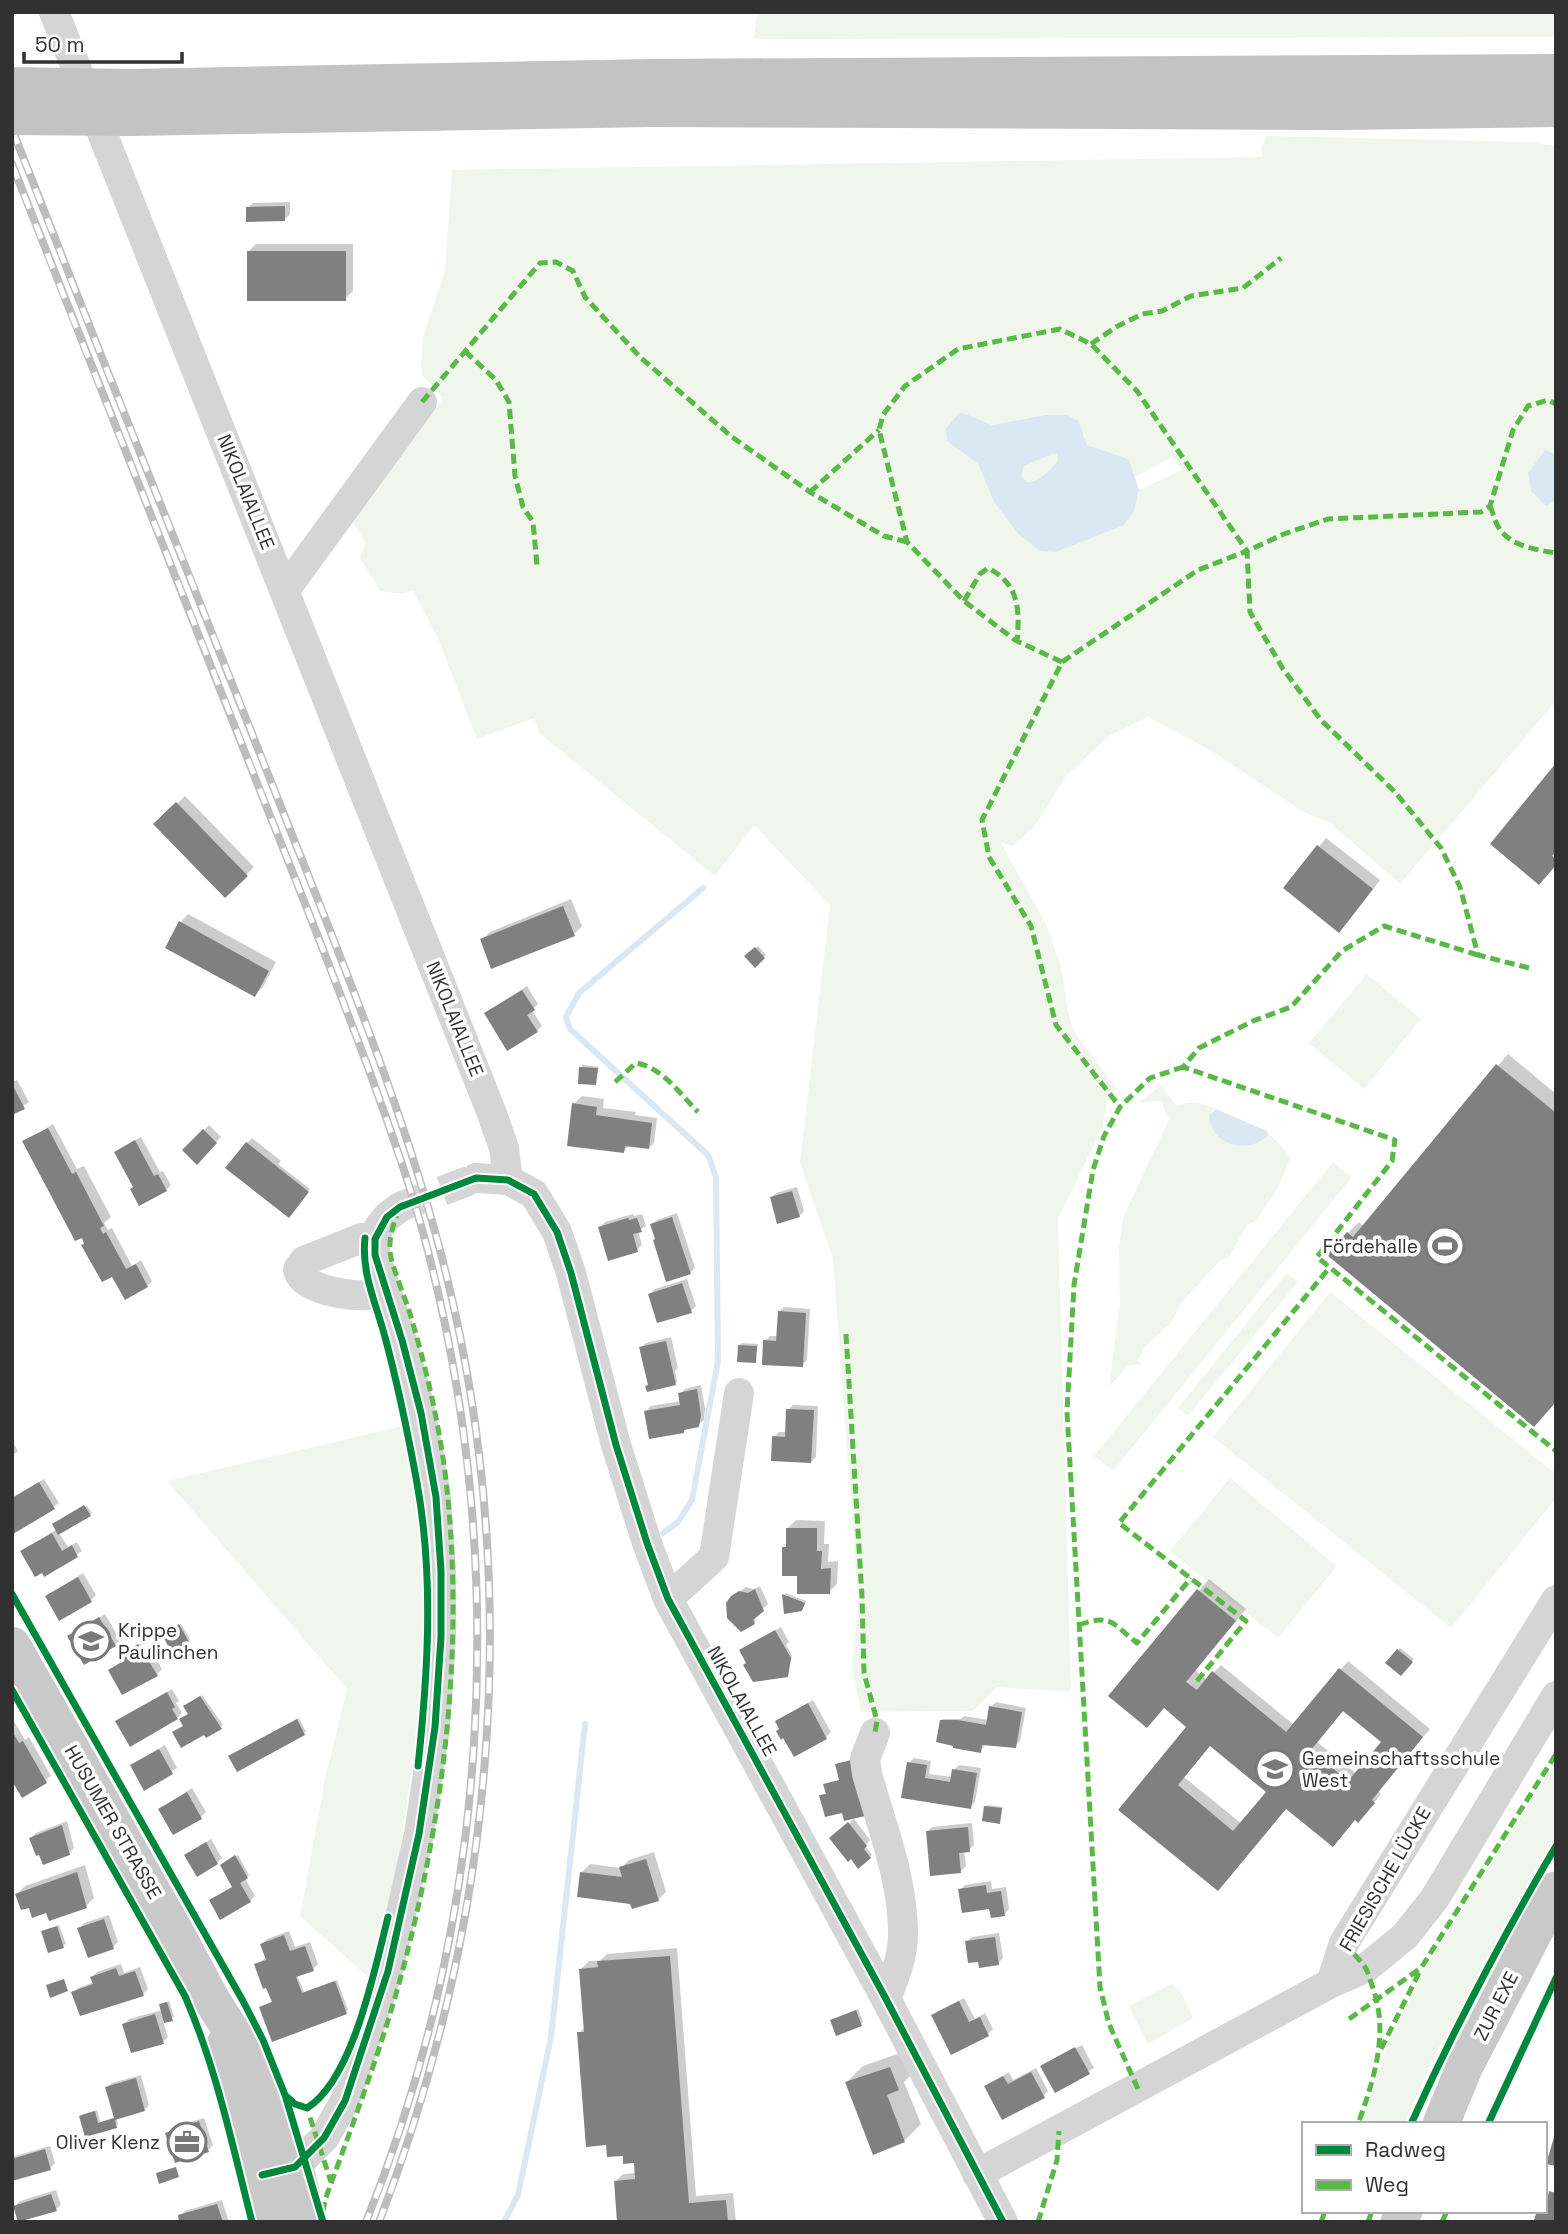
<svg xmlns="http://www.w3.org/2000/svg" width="1568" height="2234" font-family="'Space Grotesk',sans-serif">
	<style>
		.green { fill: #f1f6ed; fill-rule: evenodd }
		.water { fill: #dae8f3; fill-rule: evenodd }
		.shadow { fill: #0003; fill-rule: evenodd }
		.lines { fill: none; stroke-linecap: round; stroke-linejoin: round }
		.stream { stroke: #dae8f3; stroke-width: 6 }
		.building { fill: #808080; fill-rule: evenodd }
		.minor-tunnel { stroke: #d6d6d6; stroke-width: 30; stroke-dasharray: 30 15; stroke-linecap: butt }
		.minor { stroke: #d5d5d5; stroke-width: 30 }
		.major { stroke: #c9c9c9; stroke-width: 37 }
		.highway { stroke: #c3c3c3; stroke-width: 38 }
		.rail-casing { stroke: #bdbdbd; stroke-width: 8 }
		.rail { stroke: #fff; stroke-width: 5; stroke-dasharray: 16; stroke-linecap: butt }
		.highway-bridge { stroke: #c3c3c3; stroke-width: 38 }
		.quiet { stroke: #58b947; stroke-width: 5; stroke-dasharray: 10 5; stroke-linecap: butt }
		.cycleway-casing { stroke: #fff; stroke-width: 11 }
		.cycleway { stroke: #00873e; stroke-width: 7 }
		.labels { text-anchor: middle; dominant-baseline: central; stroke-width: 7; stroke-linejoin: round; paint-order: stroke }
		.street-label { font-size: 19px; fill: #313131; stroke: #fff }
		.poi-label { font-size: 19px; fill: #313131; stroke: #fff; text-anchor: end }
	</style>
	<rect width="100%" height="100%" fill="#fff"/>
	<path class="green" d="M760,12h796v25l-802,2 2,-20z
		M1267,136l264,6 25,4v309l-11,-4 -17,22 3,18 15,14 10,-5v201l-156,183 -71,-62 -24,-9 -95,-63 -62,-33 -39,19 -43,40 -31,50 -22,20 -12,-3 45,81 15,43 7,44 5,19 44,59 -9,10 -6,29 -44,91 13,473 -74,-5 -24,24 -112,1 -9,-44 6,-67 -25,-343 -33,-95 30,-258 -76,-80 -39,51 -176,-143 -5,-15 -57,21 -38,-98 -26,-51 -10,4 -23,-3 -20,-33 6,-15 -15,-23 92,-122 -21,-23 -1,-8 2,-30 22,-66 7,-101 810,-13 -1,-9zM966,414l26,11 53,-10 40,19 1,11 43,14 6,18 37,-20 10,13 -43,20 -5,21 -116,23 -24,-32 -16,-38z
		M1052,454h5l2,7c-9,9 -20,22 -33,21l-6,-6 4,-10z
		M1367,974l54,45 -57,70 -55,-46z
		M1161,1085l16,21c15,-6 24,-4 39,3l-5,2 57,24 -1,-4 24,26 -13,31 -22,33 -9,4 -18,32 -8,3 -41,44 -8,18 -27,25 -7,14 5,3 -15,2 -19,21 11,-85 -1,-54 4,-30 46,-99 -8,-18 -22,2z
		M1333,1162l19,15 -239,294 -19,-15z
		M1287,1273l11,9 -110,134 -10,-8z
		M1330,1292l226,182v24l-105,130 -238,-191z
		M407,1425l19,142 -8,157 -24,169 -26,84 -68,-61 25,-137 22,-90 -180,-208z
		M1230,1478l107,88 -59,72 -108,-87z
		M1556,1762v76l-121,217 -31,69h-43l27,-80 36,-75z
		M1172,1984l9,8 12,26 -45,26 -19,-38z"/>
	<path class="water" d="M959,413l7,1 26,11 53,-10h21l13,6 8,24 42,14 10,31 -5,21 -10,14 -68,27 -16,-1 -22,-17 -24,-32 -16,-38 -31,-23 -1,-12zM1052,454h5l1,7c-8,9 -19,22 -32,21l-5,-6 3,-10z
		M1545,450l11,5v45l-10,6 -15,-15 -3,-18z
		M1216,1109l51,22 1,4c-20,21 -58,10 -59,-20z"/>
	<path class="shadow" d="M290,202v12l-5,5 -37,-11 5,-5z
		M256,244h97v47l-8,8 -97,-47z
		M185,796l69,71 -29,29 -69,-72z
		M1326,838l54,42 -33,43 -62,-35z
		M571,899l11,27 -8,8 -92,6 8,-8z
		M188,914l88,48 -13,25 -8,8 -74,-73z
		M758,946l8,9 -11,10 -8,-9z
		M527,986l11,18 -6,6 10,16 -5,5 -51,-18z
		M1508,1054l48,40v308l-208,-169 11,-11 5,4z
		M583,1065l16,2 -4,16 -14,-16z
		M17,1080l12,22 -17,12v-32z
		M582,1096l22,3 -1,9 33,4 -1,3 22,3 -3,25 -5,5 -19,-3 -6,6 -50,-47z
		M53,1124l24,45 7,-3 27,51 -7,6 4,7 4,-2 20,38 9,-6 11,21 -5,5 -34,-12 -27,-31 -62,-101z
		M209,1125l12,12 -24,25 -12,-12z
		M141,1137l19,35 3,-1 8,14 -5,5 -31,-3 -19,-35z
		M252,1138l29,23 -3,3 32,25 -21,26 -42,-72z
		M797,1187l7,24 -5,5 -28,-18 5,-5z
		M677,1213l18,55 -5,5 -33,-35 -5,-13 5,-5z
		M633,1214l1,2 8,-2 4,12 -8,5 4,14 -5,5 -37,-23 5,-5z
		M687,1279l9,27 -5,5 -41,-17 5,-5z
		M784,1307l26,2 -3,51 -5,5 -37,-24 5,-5h8l1,-24z
		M671,1337l7,31 -3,3 2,11 -2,2 -26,-5 -8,-31 5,-5z
		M742,1343l16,1 -3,17 -15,-16z
		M701,1385l4,24 -1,11 -6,5 -11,2 -4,4 -37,-20 5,-5 30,-5 -1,-7 5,-5z
		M793,1405l25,1 -2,51 -5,5 -37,-25 5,-5h8l1,-22z
		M12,1441l6,10 -6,5z
		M44,1479l15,24 -45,29 -2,-34z
		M87,1506l5,7 -2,2 -31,18 9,14 9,-5 5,9 -37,23 -23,-23 35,-22 -2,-5z
		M796,1520l29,1 -1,23h5l-1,18 10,-1 -1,23 -8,8 -30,-17 -15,-27 4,-4v-16z
		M83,1573l13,22 -5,5 -44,-4z
		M1209,1579l37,30 -51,61 12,10 14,-15 73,60 54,-64 82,68 -52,62 3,3 -15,19 -10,6 -69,-12 -61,74 -105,-72 68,-82 -24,-20 -54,-11zM1344,1709l39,33 -26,32 -40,-32zM1211,1744l57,48 -26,32 -58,-47z
		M760,1586l8,18 -14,13 2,4 -2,2 -22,-26 14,-10 8,2z
		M785,1593l21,8 -2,6 -18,5z
		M105,1614l15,26 -5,5 -46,-9z
		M181,1624l9,15 -2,2 -22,-9z
		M781,1627l8,15 -3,3 6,11 -5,20 -39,-14 -7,-11z
		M140,1644l4,5 5,-3 13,23 -5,5 -47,-4 12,-8 -2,-7z
		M1400,1648l14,11 -13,15 -13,-11z
		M172,1689l7,12 -3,2 6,10 -5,5 -59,3z
		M202,1695l21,30 -16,10 -22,-9 5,-12 -3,-10z
		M813,1700l18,32 -5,5 -49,-16z
		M996,1702l30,6 -6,33 -5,5 -29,-2 -6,7 -39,-30 2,-2h18l3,-3 24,4 3,-13z
		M12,1718l13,22 4,-3 22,39 -29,20 -10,-18z
		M299,1718l7,14 -2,1 -72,21z
		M165,1745l12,23 -32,20 -13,-23z
		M914,1758l17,3 -2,13 24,3 1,-7 5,-5 22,3 -6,34 -5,5 -67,-11 6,-33z
		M192,1788l14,24 -5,5 -41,-8z
		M987,1805l16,2 -4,15 -14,-15z
		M854,1819l16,21 -5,6 7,9 -14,11 -22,-33z
		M67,1821l7,27 -5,5 -38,-15 5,-5z
		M972,1823l2,22 -5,5 -5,1 2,15 -5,5 -34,-39 5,-5z
		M211,1839l11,19 -5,5 -31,-8z
		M654,1852l12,40 -8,8 -26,2 -50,-30 8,-8 31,4 8,-8z
		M238,1855l11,20 -4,3 10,18 -5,5h-39l23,-15 -10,-23z
		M85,1865l9,33 -8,8 -39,5 -17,-6 -13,-11 8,-8z
		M991,1881l1,8 14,-2 3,22 -5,5 -44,-24 5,-5z
		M109,1915l9,27 -5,5 -33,-19 4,-5z
		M59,1925l7,19 -17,7 -6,-19z
		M289,1931l6,16 15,-5 8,22 -5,5 -16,6 7,17 33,-12 11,30 -2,2 -85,-5 12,-6 -17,-36 11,-8 -5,-13 5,-5z
		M999,1933l4,25 -5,5 -31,-21 5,-5z
		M677,1948l19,248 37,-3 3,29h-117l-4,-40 8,-8 14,-1 -1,-12 -12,-7 -45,-121 6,-6 -4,-58 8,-8h11l7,-7z
		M121,1964l3,9 16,-6 8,22 -5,5 -70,-1 5,-5 16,-6 -2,-5 5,-5z
		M964,1998l11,21 10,-6 8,16 -5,5 -36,19 -19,-37 5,-5z
		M169,2001l5,16 -11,4 5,16 -5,5 -39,-18 5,-5 33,-9 -2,-5z
		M858,2009l5,13 -2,2 -29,-4z
		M1082,2045l12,23 -38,23 -14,-25z
		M906,2051l8,21 -10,10 17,42 -17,17 -57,-59 16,-16z
		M1036,2068l12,23 -5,5 -57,-9 23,-15 4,8z
		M141,2075l8,30 -5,5 -28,8 2,6 -2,2 -29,9 -6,-19 2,-2 14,-4 3,12 16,-5 -9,-29 5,-5z
		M204,2118l9,27 -5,5 -41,-17 5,-5z
		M50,2146l5,17 -5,5 -38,11v-22z
		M56,2190l5,15 -5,4 -41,-3 5,-5z
		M222,2200l7,22h-48l-1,-6 5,-5z"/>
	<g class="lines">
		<path class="stream" d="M663,1533l15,-11 14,-22 26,-139 -2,-184 -8,-22 -138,-126 -4,-12 13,-24 124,-105
			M504,2222l14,-27 33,-158 34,-313"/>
	</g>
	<path class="building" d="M285,206v15l-39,1v-15z
		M247,251h99v50h-99z
		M1556,763v89l-4,4 4,3v6l-17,20 -49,-41z
		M176,802l72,74 -23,22 -72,-74z
		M1317,845l56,44 -34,44 -56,-45z
		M563,906l12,30 -84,33 -11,-30z
		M179,921l90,50 -14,26 -90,-49z
		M755,947l10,11 -10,10 -11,-12z
		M522,990l13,20 -8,5 11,17 -31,19 -23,-38z
		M1496,1064l60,49v289l-22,25 -207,-172 20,-23 6,5z
		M579,1067l19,1 -2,17 -18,-1z
		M12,1084l13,25 -13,6z
		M572,1103l25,4 -1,8 56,8 -3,26 -24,-3 -1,7 -57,-7z
		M48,1128l24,46 4,-2 28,54 -4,2 3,6 3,-2 20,37 10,-5 12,23 -23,13 -13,-23 -10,5 -21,-37 3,-1 -2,-6 -7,3 -53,-100z
		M203,1129l14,14 -20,22 -15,-15z
		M135,1140l19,36 4,-2 9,17 -28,15 -9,-17 3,-2 -19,-35z
		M246,1142l63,50 -20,26 -64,-50z
		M792,1191l8,26 -23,7 -7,-27z
		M672,1217l19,57 -25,8 -13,-42 2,-1 -5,-15z
		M628,1218l1,2 8,-2 5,14 -9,2 5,18 -30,9 -10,-34z
		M682,1283l10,30 -35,10 -9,-29z
		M778,1311l28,2 -3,54 -41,-2 1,-25 13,1z
		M666,1341l10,44 -29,7 -2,-6 3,-1 -9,-38z
		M738,1345l19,1 -1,17 -19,-1z
		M697,1389l4,26 -2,12 -15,3v3l-35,6 -5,-28 36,-6 -2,-12z
		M786,1409l28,1 -3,53 -40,-2 1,-25 13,1z
		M39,1482l16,27 -42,25 -1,-36z
		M84,1505l7,11 -33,19 -6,-11z
		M786,1528h31v23h5l-1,18 10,-1 -1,26h-33v-18h-15v-29h4z
		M52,1533l10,18 10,-6 6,12 -34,20 -2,-4 -7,4 -15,-26z
		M78,1577l14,25 -33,19 -14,-25z
		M755,1589l9,22 -11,9 2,4 -14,8 -14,-14 -1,-15 5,-7 8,-5 9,2z
		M1197,1589l39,32 -50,61 11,8 15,-19 74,61 53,-64 84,69 -51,63 3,3 -17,20 -3,-3 -22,27 -47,-38 -68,82 -100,-81 68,-83 -22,-19 -17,20 -39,-32zM1343,1711l38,31 -33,39 -37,-31zM1210,1746l56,46 -33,39 -55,-46z
		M782,1594l23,9 -3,8 -18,3z
		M99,1617l17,29 -32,19 -17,-29z
		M179,1624l10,18 -18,10 -9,-18z
		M775,1630l16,28 -3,19 -35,5 -10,-17 3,-2 -7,-13z
		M138,1644l20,32 -36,19 -14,-25 12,-7 -4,-7z
		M1397,1649l16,13 -12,14 -16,-13z
		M167,1692l8,15 -3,2 6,10 -48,28 -15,-26z
		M200,1696l22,33 -16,9 -2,-3 -23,13 -9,-16 11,-6 -4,-7 9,-5 -5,-8z
		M808,1703l19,36 -33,18 -11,-19 -2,2 -5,-9 3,-2 -4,-8z
		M989,1706l33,6 -6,36 -34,-3 -1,8 -28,-5v-2l-17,-4 4,-22h18l28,5z
		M297,1719l8,16 -68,37 -9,-16z
		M12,1731l7,12 4,-2 24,42 -25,15 -10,-17z
		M159,1749l14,25 -29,17 -14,-26z
		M851,1760l14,56 -21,5 -2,-8 -17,4 -6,-22 7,-1 -3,-10 16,-4 -4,-16z
		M907,1762l20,3 -2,13 14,2 11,2 2,-13 25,4 -6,36 -70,-11z
		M187,1792l15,27 -29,16 -15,-26z
		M984,1806l18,2 -2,16 -18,-3z
		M848,1822l19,24 -3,3 7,9 -13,11 -7,-10 -3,3 -19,-24z
		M62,1825l8,30 -27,10 -4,-10 -3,1 -7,-18z
		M968,1827l2,25 -11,1 2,20 -31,3 -4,-45z
		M206,1842l12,22 -21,13 -13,-22z
		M235,1855l13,23 -8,5 11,19 -31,18 -11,-20 23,-13 -12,-22z
		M646,1859l13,42 -27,8 -2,-5 -53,-7 3,-25 42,5 -3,-10z
		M77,1872l10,36 -38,13 -3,-8 -14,5 -3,-10 -8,2 -6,-16z
		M986,1885l1,8 14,-2 4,25 -14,2 -2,-9 -27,4 -4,-24z
		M104,1919l10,30 -26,9 -11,-30z
		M57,1926l7,22 -16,5 -7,-22z
		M284,1935l6,16 15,-5 9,25 -18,6 6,16 33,-12 12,33 -75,28 -13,-35 13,-5 -6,-14 -3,1 -9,-25 12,-4 -6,-16z
		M995,1937l4,28 -20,3 -1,-6 -10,1 -3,-22z
		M670,1956l19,247 37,-3 2,22h-111l-3,-41 21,-2 -1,-16 -11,1v-8l-16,1 -1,-12 -20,2 -9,-115h7l-5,-63 19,-2 -1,-6z
		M116,1968l3,8 16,-5 9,25 -64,20 -9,-24 22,-8 -3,-7z
		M64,1979l4,12 -18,7 -4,-13z
		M959,2001l10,21 11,-5 9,19 -38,19 -20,-40z
		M167,2002l6,19 -9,2 -5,-19z
		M856,2010l6,16 -26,10 -6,-16z
		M155,2014l9,30 -33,9 -9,-29z
		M1075,2047l15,27 -35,19 -15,-27z
		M890,2067l9,23 -12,5 18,47 -32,13 -28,-73z
		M1031,2072l14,26 -43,22 -18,-34 19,-10 5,8z
		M136,2078l9,33 -30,9 2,8 -32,9 -6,-21 16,-5 3,12 16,-5 -9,-31z
		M199,2121l10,31 -34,11 -10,-30z
		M1556,2130v36l-10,-2z
		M45,2149l6,21 -39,11v-22z
		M176,2167l3,10 -20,7 -3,-11z
		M1549,2191l7,2v29l-22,-2 3,-9h8z
		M51,2194l6,17 -39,11 -5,-16z
		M217,2204l6,18h-44l-1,-7z"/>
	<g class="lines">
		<path class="minor-tunnel" d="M400,1207l76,-29"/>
		<path class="minor" d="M54,12l437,1099 13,37 4,32
			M285,590l137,-188
			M476,1178l32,2 26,14 23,38 14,41 45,172 31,98 21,56 218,400 117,223
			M375,1239l-13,-1 -58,23 -6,8c2,20 52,28 70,26 6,0 12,-3 17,-5
			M668,1599l46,-42 25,-164
			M875,1733l-10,26 2,15c15,53 37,108 36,163 -1,22 -9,42 -17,62
			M1331,1983l13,-40 212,-343
			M275,2172l20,-5 29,-29 21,-37 43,-130 31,-137 16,-107 6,-90v-66l-5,-74 -15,-84 -19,-73 -27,-85v-16l4,-12 8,-10 13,-10
			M977,2174l354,-191 35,-15 39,-32 30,-38 121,-202"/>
		<path class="major" d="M12,1645l164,288 35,66 51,80 33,88 13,55
			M225,2044l37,131 8,47
			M1441,2124l23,-56 92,-178
			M1399,2222l5,-11"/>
		<path class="highway" d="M128,88l521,-10 907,-5
			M130,117l520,-9 689,3 217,-3"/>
		<defs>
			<path id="rail" d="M12,129c85,219 174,437 260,655 60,153 125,306 168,466 85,322 59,662 -61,972
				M12,164c84,215 171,429 255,644 35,87 69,174 102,262 22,61 44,122 60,185 81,317 60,663 -63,967"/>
		</defs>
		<use href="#rail" class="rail-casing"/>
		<use href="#rail" class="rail"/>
		<path class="highway-bridge" d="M12,86l116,2
			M12,116l118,1"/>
		<path class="quiet" d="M1091,344l25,-17 26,-13 20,-3 29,-15 52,-8 38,-30
			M465,351l31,29 13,22 6,74 8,31 10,15 4,43
			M422,402l118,-139 16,-1 17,9 12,26 55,60 92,80 78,55 74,44 23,6
			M810,492l69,-62
			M1490,506c3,7 5,16 9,22 11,18 38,22 57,25
			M964,601l16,-27 8,-6c31,16 32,41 29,74
			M1062,662l-47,-22 -51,-39 -57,-59 -28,-112 4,-15 22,-29 53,-37 102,-20 31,15 46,47 110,160 -49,19 -136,92 -80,158 7,37 42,69 25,99 64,82
			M1478,955l-94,-29 -42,25 -51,56 -38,14 -54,27 -16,19 212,73 -3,21 -75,96 239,194
			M1529,968l-51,-13 -18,-68 -19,-39 -46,-56 -74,-72 -38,-51 -33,-57 -3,-61 37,-17 44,-15 153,-7 9,-6 23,-76 15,-24 20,-6 8,4
			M615,1082l21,-19c26,4 44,31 62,49
			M846,1334l16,263 2,76 13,48 -2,12
			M1079,1625c32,-12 34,-1 58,18l54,-65
			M1197,1681l49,-60 -127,-98 211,-256
			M1344,1943c7,8 15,16 21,24 4,6 5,14 8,21 16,46 1,91 -15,136
			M1349,2019l72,-51 135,-214
			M1381,2049l39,-78
			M1138,2089l-29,-65 -9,-37 -33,-575 7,-127 19,-115 11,-34 16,-29 30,-29 33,-11
			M302,2107l5,1 24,74
			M323,2212l2,-12c28,-77 58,-155 79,-235 42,-160 61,-328 41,-493 -7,-53 -19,-104 -34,-155 -5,-18 -19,-49 -21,-65 -1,-12 2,-26 7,-36
			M1038,2222l19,-62 2,-29
			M1321,2222l4,-11
			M1368,2222l4,-11
			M1442,2222l5,-11"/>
		<defs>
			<path id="cycleway" d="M365,1238c-4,35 11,65 20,99 13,48 23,97 32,146 17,94 11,189 1,283
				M12,1594l231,407 20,39 22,55 10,9 12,4c46,-28 68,-140 81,-191
				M12,1690l173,306c32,74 47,148 67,226
				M285,2095l38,127
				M1411,2124c43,-95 92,-188 145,-278
				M1488,2124l68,-146
				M262,2175l33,-8 29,-29 21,-37 43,-130 31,-137 16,-107 6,-90v-66l-5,-74 -15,-84 -19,-73 -27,-85v-16l12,-22 13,-10 76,-29 32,2 26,14 23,38 14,41 45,172 31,98 21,56 218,400 117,223"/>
		</defs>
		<use href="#cycleway" class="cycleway-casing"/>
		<use href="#cycleway" class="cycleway"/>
	</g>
	<defs>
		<symbol id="stadium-ring" viewBox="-11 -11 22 22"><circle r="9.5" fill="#fff" stroke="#797979" stroke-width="1.5"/><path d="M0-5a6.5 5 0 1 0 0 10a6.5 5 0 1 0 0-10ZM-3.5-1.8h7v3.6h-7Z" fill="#797979"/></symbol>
		<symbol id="school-ring" viewBox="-11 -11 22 22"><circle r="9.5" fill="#fff" stroke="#797979" stroke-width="1.5"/><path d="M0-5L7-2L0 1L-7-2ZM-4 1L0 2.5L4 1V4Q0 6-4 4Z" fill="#797979"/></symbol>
		<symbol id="office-ring" viewBox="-11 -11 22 22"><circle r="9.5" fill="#fff" stroke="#797979" stroke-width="1.5"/><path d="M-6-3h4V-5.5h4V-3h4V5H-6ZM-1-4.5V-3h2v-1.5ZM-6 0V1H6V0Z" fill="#797979"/></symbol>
	</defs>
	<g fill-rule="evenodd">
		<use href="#stadium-ring" x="1423" y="1224" width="44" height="44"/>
		<use href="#school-ring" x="69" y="1619" width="44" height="44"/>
		<use href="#school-ring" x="1253" y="1747" width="44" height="44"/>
		<use href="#office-ring" x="165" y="2120" width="44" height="44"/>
	</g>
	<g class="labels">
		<g class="street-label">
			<text transform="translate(246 492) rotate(68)">NIKOLAIALLEE</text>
			<text transform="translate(455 1019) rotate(68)">NIKOLAIALLEE</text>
			<text transform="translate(742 1701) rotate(61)">NIKOLAIALLEE</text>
			<text transform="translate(113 1822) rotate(60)">HUSUMER STRASSE</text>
			<text transform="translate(1385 1879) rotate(-60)">FRIESISCHE LÜCKE</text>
			<text transform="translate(1496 2006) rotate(-63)">ZUR EXE</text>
		</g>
		<g class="poi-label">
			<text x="1418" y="1246">Fördehalle</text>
			<text x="118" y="1630" text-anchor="start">Krippe<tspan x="118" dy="22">Paulinchen</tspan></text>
			<text x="1302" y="1758" text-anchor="start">Gemeinschaftsschule<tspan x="1302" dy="22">West</tspan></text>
			<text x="160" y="2142">Oliver Klenz</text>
		</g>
	</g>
	<rect width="1568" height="2234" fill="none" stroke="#313131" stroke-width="28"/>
	<rect x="1302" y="2122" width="245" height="91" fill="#ffffff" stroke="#adadad" stroke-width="2"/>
	<rect x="1316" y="2145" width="35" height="10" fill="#00873e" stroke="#adadad" stroke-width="2"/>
	<text x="1365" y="2157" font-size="21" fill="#313131">Radweg</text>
	<rect x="1316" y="2180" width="35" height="10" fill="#58b947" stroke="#adadad" stroke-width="2"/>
	<text x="1365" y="2192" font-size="21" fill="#313131">Weg</text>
	<path d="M24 52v10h158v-10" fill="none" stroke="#313131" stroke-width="3.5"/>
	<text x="35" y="52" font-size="21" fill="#313131" stroke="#ffffff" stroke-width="5" paint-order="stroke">50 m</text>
</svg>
